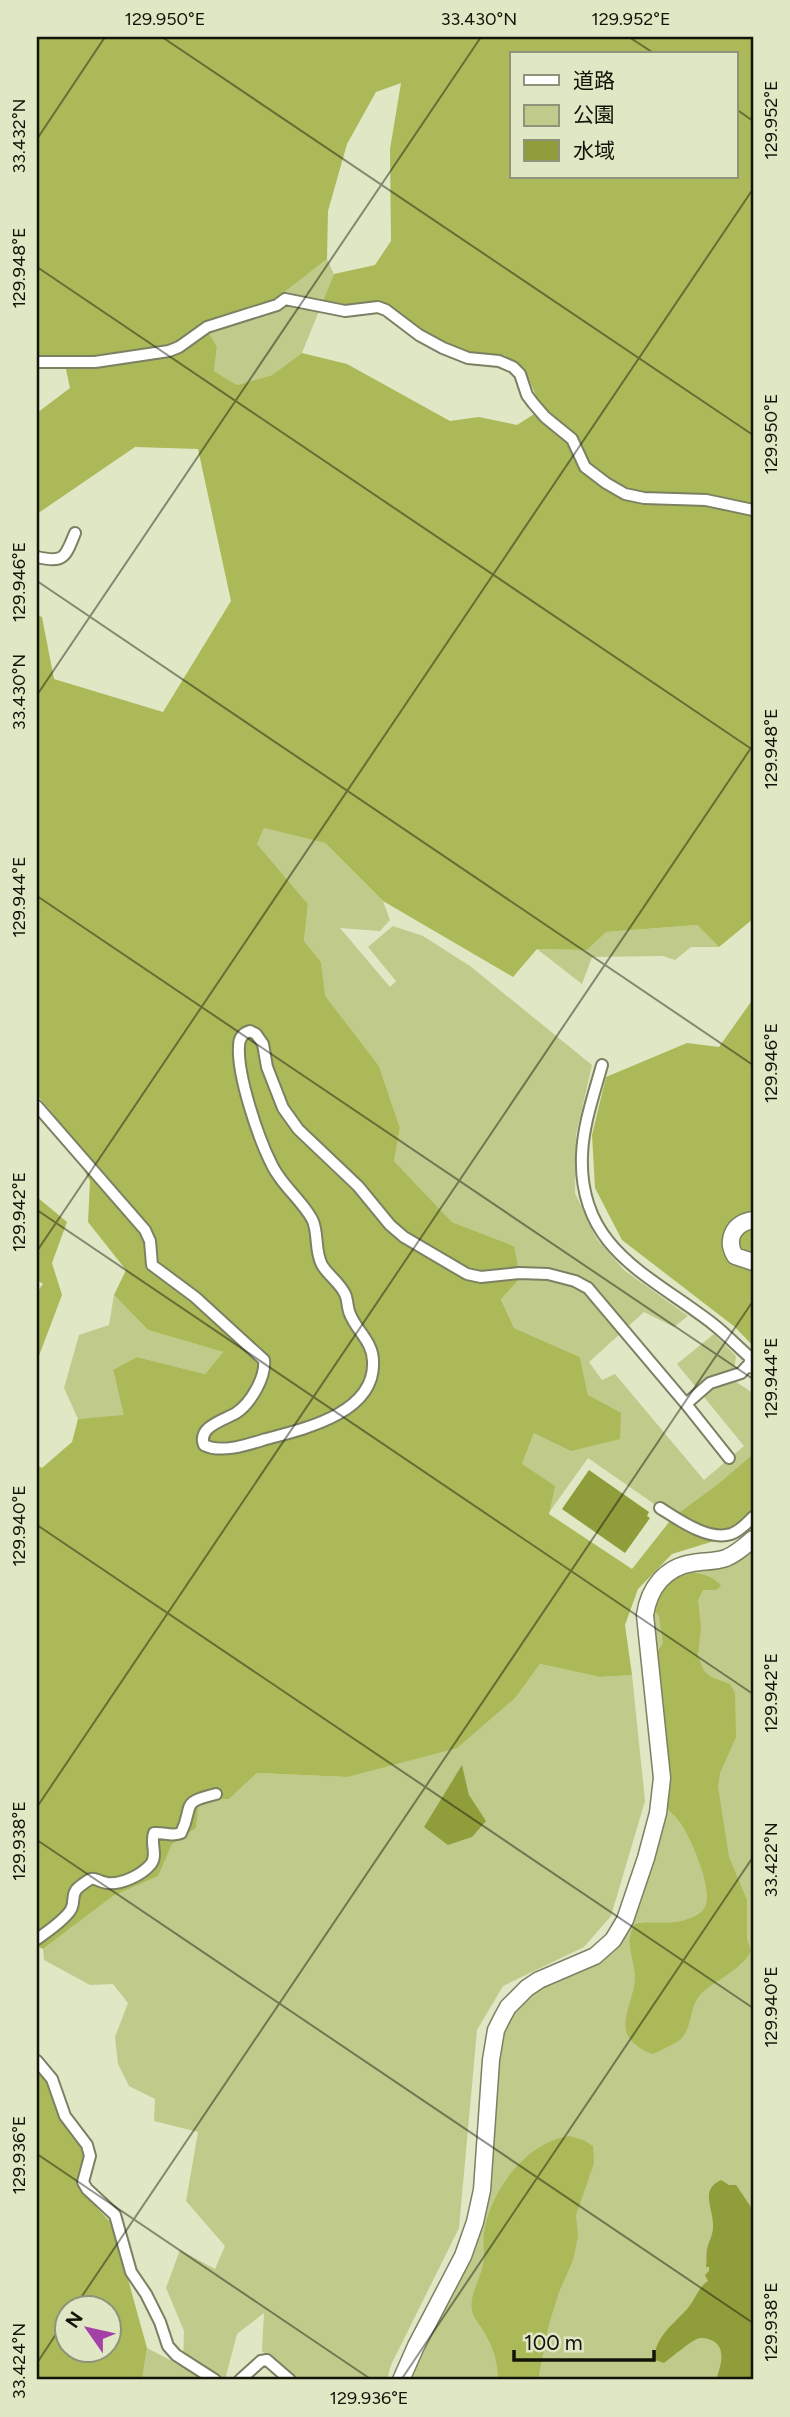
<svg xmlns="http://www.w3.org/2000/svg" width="790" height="2417" font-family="Figtree,'Noto Sans JP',sans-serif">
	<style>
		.green { fill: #bfca8b; fill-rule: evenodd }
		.forest { fill: #abb958; fill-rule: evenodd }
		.water { fill: #8f9d3a }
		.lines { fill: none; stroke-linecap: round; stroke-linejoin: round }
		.street-casing { stroke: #7b8162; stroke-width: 14 }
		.secondary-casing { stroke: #7b8162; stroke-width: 19 }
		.street { stroke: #fff; stroke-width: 10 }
		.secondary { stroke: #fff; stroke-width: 16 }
		.ticks { fill: none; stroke: #121408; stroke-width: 2; stroke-opacity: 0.45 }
		.neatline { fill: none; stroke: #121408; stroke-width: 2.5 }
		.ticks-label { font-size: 18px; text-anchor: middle; fill: #121408 }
	</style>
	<rect width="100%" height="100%" fill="#e0e7c5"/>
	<path class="green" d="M327,259l7,15 -32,79 -30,22 -35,10 -23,-14 3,-24 -16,-25 76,-24z
		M264,828l61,15 58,58 7,19 -10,11 -40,-3 50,59 6,-6 -28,-34 25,-21 30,10 47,30 122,99 -16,70 -1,58 21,45 28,32 64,46 -14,11 -30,-15 -55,50 13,18 13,-6 89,106 40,-34 -67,-82 37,-30 22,22 -3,24 20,13v61l-35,30 -45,33 -85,-59 -40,56 -26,-50 12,-31 54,-38 -8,-38 -66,-29 -13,-30 13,-52 -62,-24 -58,-61 6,-33 -21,-62 -55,-70 -3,-34 -17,-21 4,-37 -51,-60z
		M697,925l22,22h-28l-16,13 -12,-4 -71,1 -10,27 -45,-35 50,1 19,-18z
		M114,1295l34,35 75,22 -18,22 -68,-17 -24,14 12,45 -47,3 -14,-31 15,-53 30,-10z
		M753,1546v834h-346l61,-122 30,-209 5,-20 7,-15 31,-29 56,-23 62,-123 -8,-226 23,-39z
		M540,1664l60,13 32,-2 13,126 -34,115 -27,31 -81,39 -26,44 -18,198 -68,137 -4,15h-101l2,-4 -26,-25 2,-38 -27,21 -12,46h-83l5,-32 36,19 1,-36 -18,-43 14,-38 35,19 10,-23 -39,-45 12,-69 -44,-11 1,-22 -26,-13 -11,-22 -3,-27 13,-34 -15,-19 -23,1 -46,-25 -1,-11 70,-53 44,-20 15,-32 24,-16 2,-28 31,-1 28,-26 90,4 169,-80zM462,1766l7,29 -45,33z"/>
	<path class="forest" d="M37,37h716v882l-34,28 -22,-22 -91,7 -19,18 -50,-1 -24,28 -130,-76 -58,-58 -61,-15 -7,16 51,60 -4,37 17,21 4,34 54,70 21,62 -6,33 58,61 62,24 6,32 -19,21 13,29 66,29 8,38 33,18 -1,26 -49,12 -37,-18 -12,31 33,22 -6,28 83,55 41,-52 45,-33 35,-30v64l-16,16 -65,20 -34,35 -13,36 7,50 -32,2 -60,-13 -24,33 -59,51 -110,29 -90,-4 -28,26 -30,1 -3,28 -24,16 -14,32 -45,20 -70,53 -6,-3v-481l5,3 30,-26 6,-23 46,-4 -11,-45 24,-13 68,17 18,-22 -75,-22 -34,-35 12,-25 -38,-48 2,-41 -36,-66 -17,-20v-480l5,2 12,62 109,33 68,-111 -33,-152 -63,-2 -98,67v-101l33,-25 -6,-28 -27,-2zM512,54h224v123h-224zM401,83l-11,66 1,92 -16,24 -41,9 -11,27 31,6 25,-7 49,39 49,22 27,-6 21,16 17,38 -25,16 -38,-8 -29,4 -103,-57 -45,-11 -30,22 -35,10 -23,-14 3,-24 -15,-25 75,-24 50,-39 1,-48 19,-67 29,-52z
		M753,999v347l-18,-19 -113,-87 -27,-52 -3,-53 14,-58 81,-34 32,4z
		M37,1197l30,25 -15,41 10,32 -25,66v-69l6,-8 -6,-4z
		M692,1573c10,0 23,4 29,13l-5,4h-13l-5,10 3,27 -3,29 6,15 7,6 19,7 5,9 1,44 -16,36 -2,14 11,70 18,43v39l4,12c-11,20 -33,27 -49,42 -13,12 -9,32 -20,45 -8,7 -20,11 -29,16 -10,-3 -21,-10 -26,-20 -6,-16 8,-39 8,-56 0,-20 -12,-35 0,-54 18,-4 34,2 53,-5 6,-2 14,-6 17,-12 9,-17 -15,-72 -26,-86 -4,-6 -10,-9 -14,-16l-11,-148 9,-14 -4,-27 -6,-7 8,-26z
		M37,2067l8,7 44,74 -10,41 34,36 34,123 -5,32h-105zM66,2308h42v42h-42z
		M570,2136l13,4 10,6 1,17 -18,52 2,21 -5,24 -14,32 -10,32 -11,56h-40c0,-19 -5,-33 -15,-50 -3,-5 -9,-12 -11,-19 -3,-16 8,-31 11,-46 3,-11 -1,-21 1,-32 6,-42 42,-91 86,-97z"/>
	<path class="water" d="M589,1470l60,42 -2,4 3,2 -25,35 -63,-44z
		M462,1765l7,30 17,26 -14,16 -24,8 -24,-18z
		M721,2180l8,5h7l17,25v170h-37c4,-12 12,-33 -5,-40 -5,-2 -11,-3 -16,0 -5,2 -27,20 -31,23l-9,-3c-2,-22 20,-37 33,-52 8,-10 10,-20 20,-27l-3,-6 4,-4v-4h-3c1,-6 0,-12 1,-18 2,-8 6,-14 6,-22 1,-18 -14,-37 8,-47z"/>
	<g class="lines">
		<defs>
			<path id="street" d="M37,362h58l74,-11 10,-4 28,-20 70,-22 8,-6 60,12 33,-4 8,3 33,25 24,13 25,10 31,3 14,6 7,7 7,21 6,8 12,14 27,22 13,28 21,16 19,11 19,4 62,2 47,10
				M37,557c27,6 28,1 38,-24
				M37,1106l108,124 5,11 2,24 43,32 69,63c2,17 -13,43 -28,53 -12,7 -39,14 -32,32 17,9 46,-1 62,-6 38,-10 110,-26 107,-78 0,-19 -17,-31 -23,-47 -3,-6 -2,-14 -5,-20 -5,-11 -17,-19 -23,-29 -8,-15 -3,-33 -10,-46 -11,-20 -32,-35 -41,-56 -13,-26 -34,-88 -32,-117 0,-8 4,-13 11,-15l6,3 7,10 4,23 16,41 15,21 60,57 32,39 14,12 63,37 14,3 38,-4 29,1 27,7 13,7 98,116 24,-21 31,-10 12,-13c-14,-12 -26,-25 -40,-36 -63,-49 -135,-75 -131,-169 1,-30 12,-61 20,-90
				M686,1404l43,54
				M660,1508c19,12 48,33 71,26 9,-3 16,-11 22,-17
				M37,1939c10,-7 26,-18 33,-28 6,-8 0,-17 9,-24 18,-14 12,-7 28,-4 14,2 35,-8 44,-19 7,-9 -1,-21 3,-31 10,-1 18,4 27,0 14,-28 -3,-30 35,-39
				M37,2061l15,18 13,37 22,29 3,11 -7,26 4,7 28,26 16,57 15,22 14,28 8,24 8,9 39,25
				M240,2380l21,-19 6,-1 23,20"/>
			<path id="secondary" d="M753,1220c-19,3 -28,19 -18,36l18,6
				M753,1359v6
				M401,2380l15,-34 47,-90 12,-34 7,-32 9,-130 5,-30 6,-12 6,-11 19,-19 12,-8 56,-24 18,-16 12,-20 21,-62 12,-45 4,-35 -17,-163c4,-27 20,-48 48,-52 11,-2 22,-1 33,-5 10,-4 19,-12 27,-19"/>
		</defs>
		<use href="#street" class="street-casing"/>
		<use href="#secondary" class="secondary-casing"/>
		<use href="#street" class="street"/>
		<use href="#secondary" class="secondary"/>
	</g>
	<path class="ticks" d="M162,37l591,398M629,37l26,17M736,109l17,12M37,139l68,-102M37,267l716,483M37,581l716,484M37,695l444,-658M37,896l716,483M37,1210l716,484M37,1251l716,-1062M37,1525l716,483M37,1807l716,-1062M37,1840l716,483M37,2154l335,226M74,2308l679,-1007M37,2363l29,-44M401,2380l352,-523"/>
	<rect width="790" height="2417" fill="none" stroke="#e0e7c5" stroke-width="77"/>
	<rect x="510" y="52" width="228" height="126" fill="#e0e7c5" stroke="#8e9379" stroke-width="2"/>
	<rect x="524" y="75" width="35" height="10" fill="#ffffff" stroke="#8e9379" stroke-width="2"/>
	<text x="573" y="88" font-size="21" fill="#121408">道路</text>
	<rect x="524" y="105" width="35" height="21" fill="#bfca8b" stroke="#8e9379" stroke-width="2"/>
	<text x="573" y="122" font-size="21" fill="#121408">公園</text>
	<rect x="524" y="140" width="35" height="21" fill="#8f9d3a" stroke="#8e9379" stroke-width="2"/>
	<text x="573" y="158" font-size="21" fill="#121408">水域</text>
	<g transform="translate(88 2329) rotate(304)"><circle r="33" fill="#e0e7c5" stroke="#8e9379" stroke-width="2"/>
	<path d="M0-5L12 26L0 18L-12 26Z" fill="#a441a7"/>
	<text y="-10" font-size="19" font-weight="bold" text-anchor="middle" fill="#121408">N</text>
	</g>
	<path d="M514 2350v10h140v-10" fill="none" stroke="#121408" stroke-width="3.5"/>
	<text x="524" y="2350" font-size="21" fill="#121408" stroke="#e0e7c5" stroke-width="5" paint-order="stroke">100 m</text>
	<rect x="38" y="38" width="714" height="2340" class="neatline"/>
	<g class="ticks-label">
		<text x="165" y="25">129.950°E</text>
		<text x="479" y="25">33.430°N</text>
		<text x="631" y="25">129.952°E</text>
		<text transform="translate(771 120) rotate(-90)" y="6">129.952°E</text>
		<text transform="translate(19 136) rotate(-90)" y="6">33.432°N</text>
		<text transform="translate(19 268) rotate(-90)" y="6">129.948°E</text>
		<text transform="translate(771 434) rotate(-90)" y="6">129.950°E</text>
		<text transform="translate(19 582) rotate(-90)" y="6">129.946°E</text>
		<text transform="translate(19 692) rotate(-90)" y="6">33.430°N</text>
		<text transform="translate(771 749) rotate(-90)" y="6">129.948°E</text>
		<text transform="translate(19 897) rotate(-90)" y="6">129.944°E</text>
		<text transform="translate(771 1063) rotate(-90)" y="6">129.946°E</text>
		<text transform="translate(19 1212) rotate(-90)" y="6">129.942°E</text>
		<text transform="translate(771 1378) rotate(-90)" y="6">129.944°E</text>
		<text transform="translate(19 1526) rotate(-90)" y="6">129.940°E</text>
		<text transform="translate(771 1693) rotate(-90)" y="6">129.942°E</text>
		<text transform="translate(19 1841) rotate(-90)" y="6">129.938°E</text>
		<text transform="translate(771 1860) rotate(-90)" y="6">33.422°N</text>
		<text transform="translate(771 2007) rotate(-90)" y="6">129.940°E</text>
		<text transform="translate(19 2155) rotate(-90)" y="6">129.936°E</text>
		<text transform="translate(771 2322) rotate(-90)" y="6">129.938°E</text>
		<text transform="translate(19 2361) rotate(-90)" y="6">33.424°N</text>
		<text x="369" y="2404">129.936°E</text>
	</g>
</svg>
